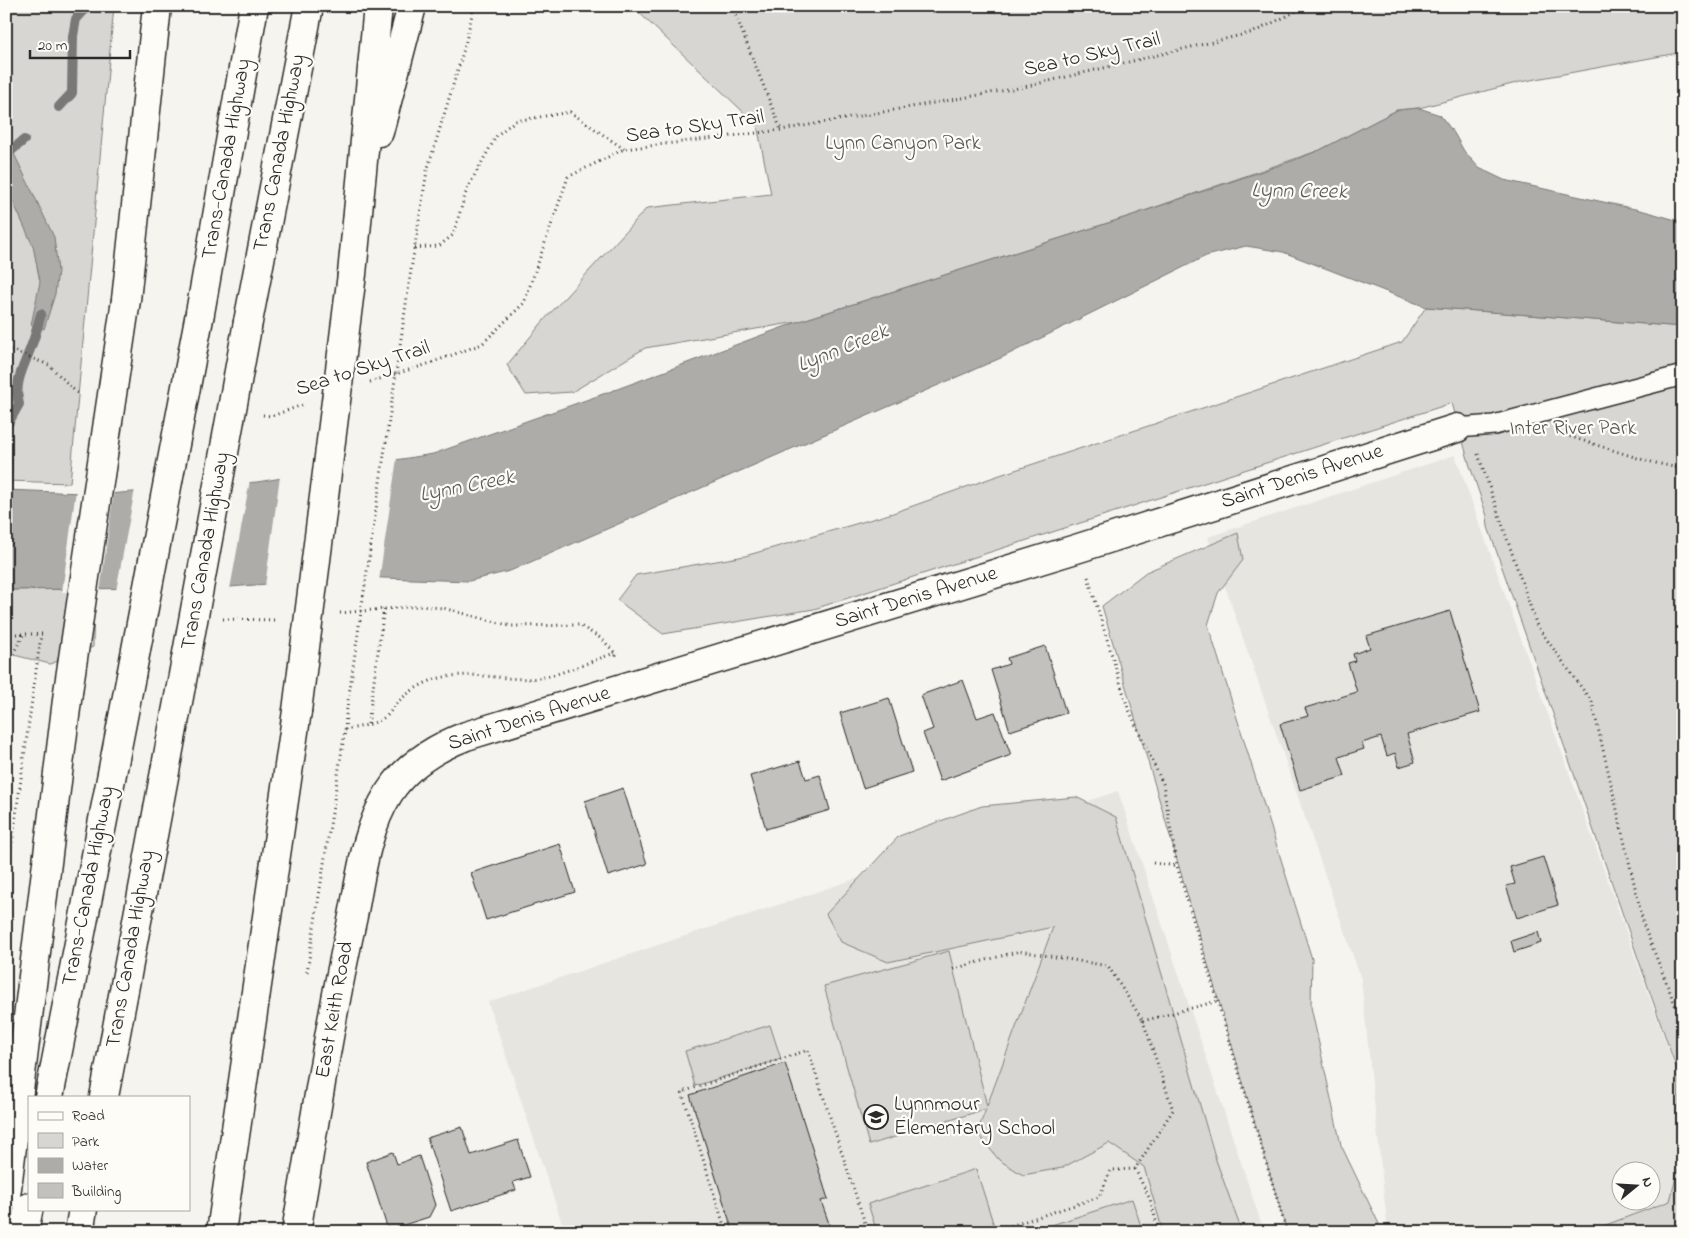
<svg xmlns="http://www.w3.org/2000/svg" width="1689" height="1238" font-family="'Indie Flower',sans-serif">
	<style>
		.built { fill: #e6e5e0; fill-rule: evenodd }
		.green { fill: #d7d6d2; stroke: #81807e }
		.water { fill: #adaca9; stroke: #797877 }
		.pier { fill: #f5f4ef }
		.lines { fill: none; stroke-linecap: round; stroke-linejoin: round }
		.stream { stroke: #797877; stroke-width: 10 }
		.building { fill: #c2c1be; stroke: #2b2b2b }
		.lane-casing { stroke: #2b2b2b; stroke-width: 22 }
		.street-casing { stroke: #2b2b2b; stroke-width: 31 }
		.highway-casing { stroke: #2b2b2b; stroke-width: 31 }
		.path { stroke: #2b2b2b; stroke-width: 3; stroke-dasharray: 1 4; stroke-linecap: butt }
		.lane { stroke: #fdfcf7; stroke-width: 19 }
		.street { stroke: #fdfcf7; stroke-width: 28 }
		.highway { stroke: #fdfcf7; stroke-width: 28 }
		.highway-bridge-casing { stroke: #2b2b2b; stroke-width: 31; stroke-linecap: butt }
		.path-bridge { stroke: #2b2b2b; stroke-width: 3; stroke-dasharray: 1 4; stroke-linecap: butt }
		.highway-bridge { stroke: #fdfcf7; stroke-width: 28 }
		.labels { text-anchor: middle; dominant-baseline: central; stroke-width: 4.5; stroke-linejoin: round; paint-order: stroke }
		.street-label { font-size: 21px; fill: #2b2b2b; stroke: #fdfcf7 }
		.park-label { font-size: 21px; fill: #565655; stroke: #fdfcf7 }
		.poi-label { font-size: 21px; fill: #2b2b2b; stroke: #fdfcf7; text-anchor: start }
		.water-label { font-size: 22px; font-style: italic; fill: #585857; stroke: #fdfcf7 }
	</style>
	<rect width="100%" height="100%" fill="#f5f4ef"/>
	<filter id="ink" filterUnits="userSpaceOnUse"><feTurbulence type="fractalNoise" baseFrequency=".02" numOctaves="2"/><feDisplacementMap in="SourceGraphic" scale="10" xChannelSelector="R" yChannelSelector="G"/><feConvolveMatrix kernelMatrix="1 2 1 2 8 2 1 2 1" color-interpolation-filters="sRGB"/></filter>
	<g filter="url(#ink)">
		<path class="built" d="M1455,455l228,635v86l-13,25 -83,31h-199l-27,-253 -153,-442zM1622,1170h30v30h-30z
			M1118,791l146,441h-699l-77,-230z"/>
		<path class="green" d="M6,6h108l-44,477 -64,-2z
			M632,6h1051v46l-163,30 -101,26 -22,2 -77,40 -190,66 -333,106 -152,26 -73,44 -46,3 -19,-30 38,-46 102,-111 124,-14 -14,-69z
			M1426,307l257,20v905h-96l83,-31 10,-40 -2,-88 -190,-546 -1,-11 -18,-53 -17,-60 -638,206 -151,25 -46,-34 19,-25 109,-19 148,-43 101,-36 408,-135z
			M1238,533l5,27 -25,33 -10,32 104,334 -1,48 30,138 38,79 -20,8h-72l-185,-626 44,-34z
			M94,589l-1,58 -43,17 -44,-11v-63z
			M1076,797l40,20 100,343 26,72h-79l-19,-65 -35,-24 -47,25 -39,7 -24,-15 -22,-27 9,-24 -117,36 -45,-159 125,-35 38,155 66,-179 -165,35 -47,-20 -15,-28 73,-78 83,-30z
			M770,1025l11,34 -86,27 -10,-35z
			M976,1169l20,63h-119l-9,-28z
			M1132,1199l11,33h-113z"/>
		<path class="water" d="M1419,108l21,7 14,18 10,18 15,17 25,12 140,31 39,11v105l-257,-20 -143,-55 -37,-6 -40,10 -203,101 -493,214 -41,10 -114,-4 -125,10 -224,3v-100l102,4 149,-12 176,-28 187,-66 177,-66 333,-106 162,-55 28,-11 77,-40z
			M6,137l48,100 4,34 -3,23 -11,35 -13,-4 9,-43 -7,-36 -27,-60z"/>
		<path class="pier" d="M397,458l-18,123 -24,-2 -90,7 15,-110z
			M250,480l-20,109 -114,2 19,-102z
			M76,490l38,1 -14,101h-38z"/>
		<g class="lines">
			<path class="stream" d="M59,107l13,-14 1,-57 3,-17 11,-12 18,1
				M6,155l18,-15
				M6,427l13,-23c-6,-22 6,-39 13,-60 4,-10 6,-20 9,-30
				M6,453l2,6 -2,58"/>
		</g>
		<path class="building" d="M1450,611l30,101 -73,22 8,28 -16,5 -4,-14 -8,3 -6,-19 -19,6 2,6 -25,8 6,19 -45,14 -20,-66 28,-8 -3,-8 52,-16 -9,-29 7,-2 -2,-7 17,-6 -4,-12z
			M1045,646l21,67 -56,18 -19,-61 18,-6 -2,-6z
			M963,680l14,38 18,-6 16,43 -71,26 -17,-48 10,-4 -12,-34z
			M889,698l23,74 -49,16 -23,-75z
			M800,761l6,18 14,-4 10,35 -64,19 -16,-53z
			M623,788l24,76 -39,12 -23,-75z
			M560,844l15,48 -89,28 -15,-47z
			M1543,857l15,48 -41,13 -11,-32 9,-2 -5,-17z
			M1538,932l3,11 -27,9 -3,-11z
			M785,1063l43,136 -7,2 11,31h-99l-43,-137z
			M462,1127l9,28 47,-15 12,37 -17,5 3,8 -65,21 -24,-73z
			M393,1152l4,12 22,-8 16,49 -6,12 -41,13 -22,-68z"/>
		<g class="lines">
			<defs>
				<path id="lane" d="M1457,428l37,-3 189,-50"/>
				<path id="street" d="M296,1232c18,-106 34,-212 57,-316 8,-41 13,-87 36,-123 18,-28 46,-45 77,-57l613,-188 378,-120"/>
				<path id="highway" d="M379,132l33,-126
					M352,274l26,-268
					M126,300l31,-294
					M200,313l54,-307
					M248,322l61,-316
					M49,1097l82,-421
					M104,1097l77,-411
					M6,1196l62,-504
					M24,1232l5,-25
					M79,1232l4,-23
					M221,1232l76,-521"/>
			</defs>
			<use href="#lane" class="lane-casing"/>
			<use href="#street" class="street-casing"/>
			<use href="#highway" class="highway-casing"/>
			<path class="path" d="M732,6l49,124
				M415,248l24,-2 14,-11 14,-46 30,-54 18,-14 55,-9 54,37
				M411,270l16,-99 37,-122 10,-43
				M6,348l43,17 31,31
				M370,382l55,-17 57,-21 42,-41 44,-126 56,-28 157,-19 243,-43 230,-55 53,-26
				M263,415l9,1 33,-12
				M1565,435l82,26 36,8
				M1478,454l59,172 55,76 52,224 39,99
				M1088,577l40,131 35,76 14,82 110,366
				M340,613l78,-7 25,2 68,18 68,-1 23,14 13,14 2,6
				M223,619l54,1
				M6,634h40
				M6,667l17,-32
				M368,724l16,-116
				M345,730c13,-3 29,-5 40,-13 4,-2 7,-8 10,-12 10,-11 27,-22 41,-26 35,-10 68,3 103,-1 22,-3 54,-18 76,-25
				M6,855l5,-4 30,-216
				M1153,863l24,3
				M953,969l67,-18 88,15 35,55
				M307,972l38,-242 1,-15
				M751,1069l2,5
				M1135,1169l15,30 9,33
				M726,1232l-44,-140 126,-42 60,182
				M992,1232l107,-35 12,-27 24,-1 38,-59 -30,-89 75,-20"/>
			<use href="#lane" class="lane"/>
			<use href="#street" class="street"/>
			<use href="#highway" class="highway"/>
			<defs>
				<path id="highway-bridge" d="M131,676l69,-363
					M181,686l67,-364
					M68,692l58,-392
					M297,711l55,-437"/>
			</defs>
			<use href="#highway-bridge" class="highway-bridge-casing"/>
			<path class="path-bridge" d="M346,715l65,-445"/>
			<use href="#highway-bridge" class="highway-bridge"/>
		</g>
	</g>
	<defs>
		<symbol id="school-ring" viewBox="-11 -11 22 22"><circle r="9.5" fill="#fdfcf7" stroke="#2b2b2b" stroke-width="1.5"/><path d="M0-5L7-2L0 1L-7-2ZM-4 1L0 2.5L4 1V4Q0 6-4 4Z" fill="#2b2b2b"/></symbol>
	</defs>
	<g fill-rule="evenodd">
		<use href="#school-ring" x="862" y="1103" width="28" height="28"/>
	</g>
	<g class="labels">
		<g class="street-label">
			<text transform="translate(1092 55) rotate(-13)">Sea to Sky Trail</text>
			<text transform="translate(695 127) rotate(-8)">Sea to Sky Trail</text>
			<text transform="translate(280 153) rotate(-79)">Trans Canada Highway</text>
			<text transform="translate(227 159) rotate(-80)">Trans-Canada Highway</text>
			<text transform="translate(363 369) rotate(-18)">Sea to Sky Trail</text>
			<text transform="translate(1302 477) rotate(-18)">Saint Denis Avenue</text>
			<text transform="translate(206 551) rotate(-80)">Trans Canada Highway</text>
			<text transform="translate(916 598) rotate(-17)">Saint Denis Avenue</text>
			<text transform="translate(529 719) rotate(-18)">Saint Denis Avenue</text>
			<text transform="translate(89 886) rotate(-79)">Trans-Canada Highway</text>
			<text transform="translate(131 949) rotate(-80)">Trans Canada Highway</text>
			<text transform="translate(335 1010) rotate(-80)">East Keith Road</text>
		</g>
		<g class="park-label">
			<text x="903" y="144">Lynn Canyon Park</text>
			<text x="1573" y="429">Inter River Park</text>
		</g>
		<g class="poi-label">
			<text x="894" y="1105">Lynnmour<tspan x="894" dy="24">Elementary School</tspan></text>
		</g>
		<g class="water-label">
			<text transform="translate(1299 192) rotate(1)">Lynn Creek</text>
			<text transform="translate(843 349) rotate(-22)">Lynn Creek</text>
			<text transform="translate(467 487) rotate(-11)">Lynn Creek</text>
		</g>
	</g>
	<rect width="1689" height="1238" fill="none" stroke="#fdfcf7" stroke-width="25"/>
	<rect x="12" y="12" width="1664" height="1213" fill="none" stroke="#2b2b2b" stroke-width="2" filter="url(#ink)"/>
	<rect x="28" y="1096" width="162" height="115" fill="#fdfcf7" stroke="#a9a8a5"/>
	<rect x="38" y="1112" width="25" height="8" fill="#fdfcf7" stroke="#a9a8a5"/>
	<text x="72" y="1120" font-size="15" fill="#2b2b2b">Road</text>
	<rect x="38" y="1133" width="25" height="15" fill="#d7d6d2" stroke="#a9a8a5"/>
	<text x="72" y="1146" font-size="15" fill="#2b2b2b">Park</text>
	<rect x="38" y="1158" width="25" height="15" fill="#adaca9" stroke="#a9a8a5"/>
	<text x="72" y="1170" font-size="15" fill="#2b2b2b">Water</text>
	<rect x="38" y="1183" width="25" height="15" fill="#c2c1be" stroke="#a9a8a5"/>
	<text x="72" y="1196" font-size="15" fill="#2b2b2b">Building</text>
	<g transform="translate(1636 1186) rotate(72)"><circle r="24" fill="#fdfcf7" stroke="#a9a8a5"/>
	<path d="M0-4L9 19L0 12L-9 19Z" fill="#2b2b2b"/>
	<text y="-8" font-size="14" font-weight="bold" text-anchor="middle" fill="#2b2b2b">N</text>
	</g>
	<path d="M30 50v8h100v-8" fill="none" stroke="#2b2b2b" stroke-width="2.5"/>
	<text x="38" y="50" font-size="15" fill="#2b2b2b" stroke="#fdfcf7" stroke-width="4" paint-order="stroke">20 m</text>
</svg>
